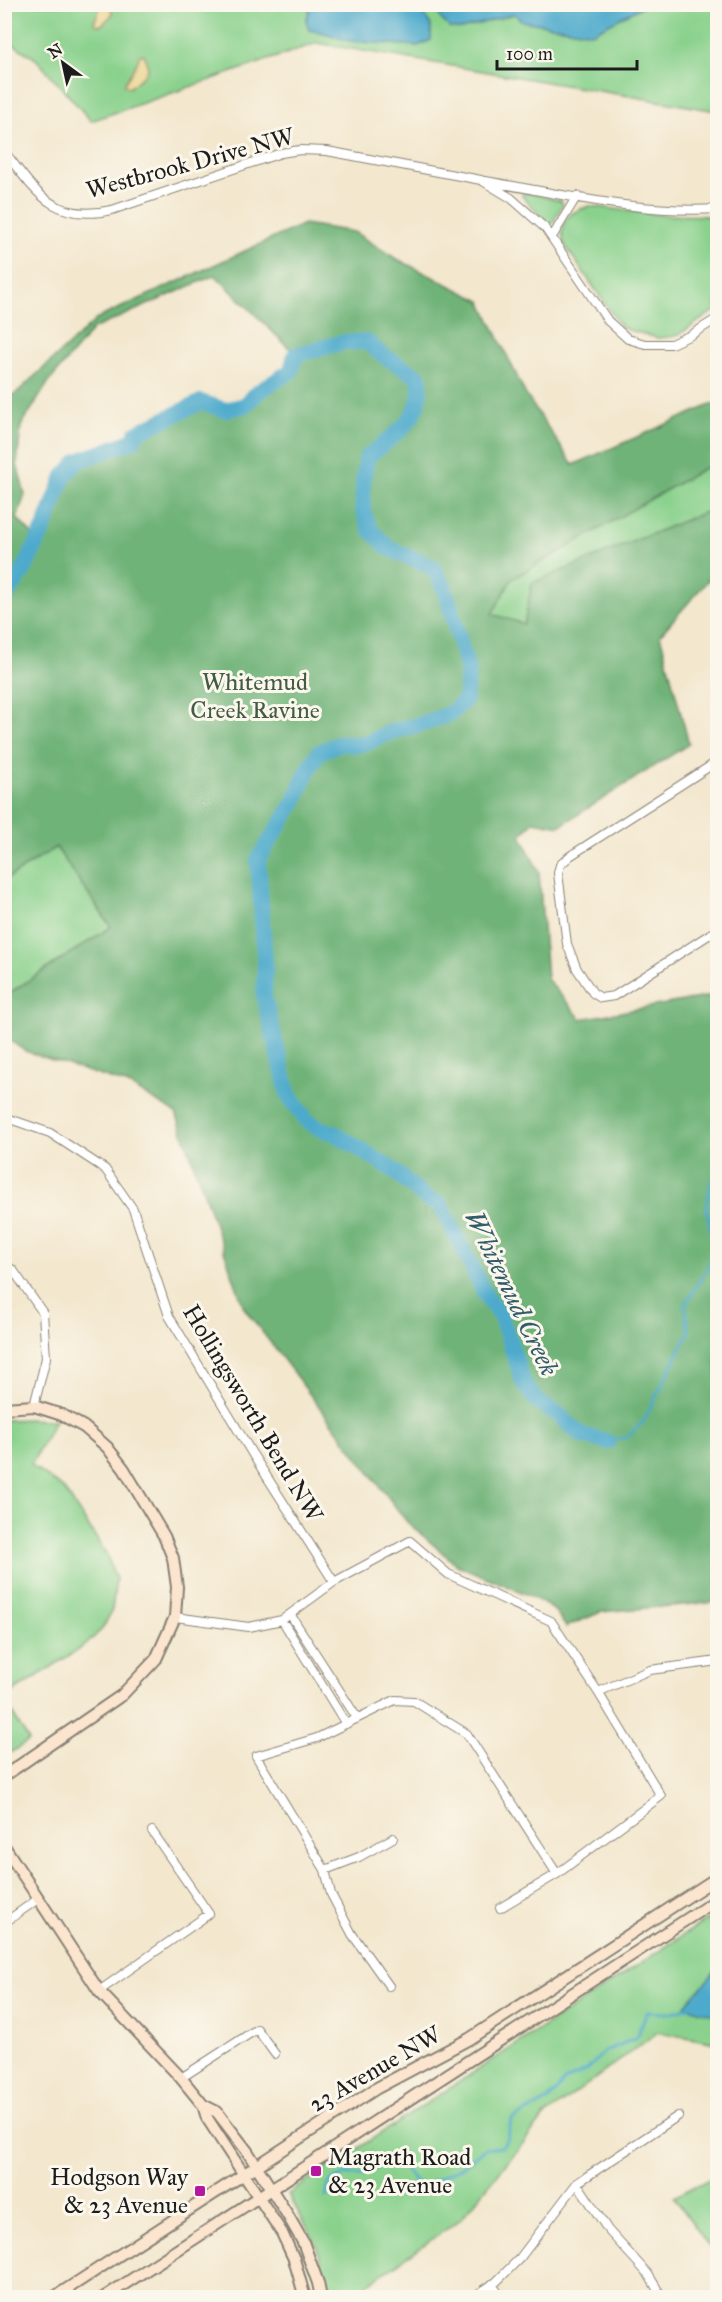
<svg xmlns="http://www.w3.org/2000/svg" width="722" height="2302" font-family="'IM FELL Great Primer',serif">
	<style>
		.green { fill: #8ad18d; stroke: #537654; stroke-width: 1.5 }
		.forest { fill: #6fb378; stroke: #46684a; stroke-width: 1.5; fill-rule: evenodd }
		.sand { fill: #eeda9e; stroke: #857b5d; stroke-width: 1.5 }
		.water { fill: #4eaacc; stroke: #356374; stroke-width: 1.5 }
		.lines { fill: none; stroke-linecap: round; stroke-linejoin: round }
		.stream { stroke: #4eaacc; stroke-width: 3 }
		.river { stroke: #4eaacc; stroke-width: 16 }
		.street-casing { stroke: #888275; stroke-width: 10 }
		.secondary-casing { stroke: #888275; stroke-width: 14 }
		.street { stroke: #fff; stroke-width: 8 }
		.secondary { stroke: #fce5cf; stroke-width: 10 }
		.poi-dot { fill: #b5179e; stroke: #fbf7ec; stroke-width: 2 }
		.labels { text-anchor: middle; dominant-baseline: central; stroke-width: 6; stroke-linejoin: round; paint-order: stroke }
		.street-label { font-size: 24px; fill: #1c1c1c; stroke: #fbf7ec }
		.park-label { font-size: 24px; fill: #425b44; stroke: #fbf7ec }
		.poi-label { font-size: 24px; fill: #1c1c1c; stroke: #fbf7ec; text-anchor: start }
		.water-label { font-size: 26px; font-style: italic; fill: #325c6b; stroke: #fbf7ec }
	</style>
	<rect width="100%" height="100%" fill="#fbf7ec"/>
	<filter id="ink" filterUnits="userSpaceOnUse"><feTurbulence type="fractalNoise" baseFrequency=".0167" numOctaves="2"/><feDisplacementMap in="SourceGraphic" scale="12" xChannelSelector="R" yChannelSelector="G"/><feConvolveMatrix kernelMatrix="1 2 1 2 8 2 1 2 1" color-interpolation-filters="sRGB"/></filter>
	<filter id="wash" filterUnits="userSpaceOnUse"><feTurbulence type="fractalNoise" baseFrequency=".008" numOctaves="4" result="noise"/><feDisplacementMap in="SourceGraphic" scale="24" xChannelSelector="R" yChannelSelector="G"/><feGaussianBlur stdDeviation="1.35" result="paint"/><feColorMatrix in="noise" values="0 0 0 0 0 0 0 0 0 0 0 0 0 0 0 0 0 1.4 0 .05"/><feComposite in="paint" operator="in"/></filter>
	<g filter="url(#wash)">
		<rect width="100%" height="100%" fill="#f3e7ce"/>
		<path class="green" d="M4,5h713v106l-400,-68 -226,78 -55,-62 -31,-20z
			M529,193l32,8 2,3 -11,20h-4l-26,-28v-2z
			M590,206l71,9 56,1v93l-39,26 -8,2 -13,1 -28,-8 -8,-3 -57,-83c-6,-24 5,-32 26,-38z
			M717,436v102l-237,153 -22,-87z
			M56,847l55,80 -106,69v-116z
			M31,1419l24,2 -24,44 33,24 42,64 10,26 -4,31 -9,18 -16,16 -82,53v-277z
			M5,1701l24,40 -24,15h-1z
			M717,1913v130l-59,-11 -112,83 -85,104 -112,78h-18l-15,-53 -28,-50z
			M717,2175v83l-43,-61z"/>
		<path class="forest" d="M304,224l50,8 41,26 86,43 45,94 47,70 142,-62 2,3v55l-205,118 -20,35 32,10 8,-41 173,-71 12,-8v66l-57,65 29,109 -129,82 -26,-5 -13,14 18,37 8,107 34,40 136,-24v607l-116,10 -35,15 -12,-17 -23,-14 -74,-31 -50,-43 -163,-214 -68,-195 -47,-28 -104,-34 -20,-14v-41l106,-69 -55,-80 -51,33v-494l8,10 85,-78zM215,275l80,79 -4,17 -33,21 -13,13 -20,5 -24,-8 -65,31 -2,7 -56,21 -14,15 -27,64 -20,-22 8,-23 -8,-31 4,-38 27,-43 45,-54z"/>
		<path class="sand" d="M101,5l10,2 1,8 -10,10h-5l-3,-2z
			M144,54l4,14 -4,7 -15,13 -5,-4 12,-19 4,-10z"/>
		<path class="water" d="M311,5h107l13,20v15l-13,6 -70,-5 -23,-8 -16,-3 -3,-9z
			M434,5h211l-53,28 -70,-12 -8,-7 -52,15 -12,-1 -9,-9z
			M717,1969v47l-32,-10z"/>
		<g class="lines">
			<path class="stream" d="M608,1442l19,-5 16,-15 46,-90 -4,-27 24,-40 6,-16 -9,-42 5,-23 7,-14
				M326,2197l2,-12 5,-5 12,-5h16l21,-9 22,2 15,19 43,-20 22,-18 18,-2 6,-9 3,-18 38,-20 14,-18 24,-12 18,-19 31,-13 11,-26 23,1 19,-6"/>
			<path class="river" d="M4,599l19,-27 22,-46 19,-50 14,-15 56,-21 2,-7 65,-31 24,8 20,-5 13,-13 33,-21 4,-16 49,-13h23l14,12 38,23c8,40 -25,58 -52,80l-4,24v29l7,19 18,19 45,19 13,25 22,79 -3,29 -14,13 -23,9 -37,10 -22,10 -12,3 -16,-2 -22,9 -12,20 -13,31 -36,56 7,105 -1,33 25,99 18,25 14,8 13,4 59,37 35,30 12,4 47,94 14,19 23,67 15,19 19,11 23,21 27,7"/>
		</g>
	</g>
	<g filter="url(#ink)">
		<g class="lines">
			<defs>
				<path id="street" d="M4,151c32,41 49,72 108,59l169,-57 19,-3 27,1 154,29 30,18 34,30 63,93 20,18 17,5h26l20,-9 27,-17
					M485,181c77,13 155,33 233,28
					M552,237l25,-41
					M718,761l-148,95 -10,9 -2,8 9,71 10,25 16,24 8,5 13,-2 104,-67
					M4,1117l46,16 55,36 28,40 36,107 84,139 81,127
					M4,1264l9,6 30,43 3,45 -12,48
					M290,1614l67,104
					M175,1617l74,10 33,-7 52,-38 76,-41 38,33 103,47 47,71 63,104 -104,78 -57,34
					M282,1620l64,104
					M598,1692l52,-22 68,-9
					M325,1870l34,-13 34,-19
					M4,1923l34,-24
					M389,1986l-37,-52 -21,-40 -6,-24 -69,-114 61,-18 78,-38 19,1 53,33 90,140
					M99,1991l110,-77 -57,-83
					M181,2078l76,-49 18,25
					M577,2183l31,47 40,44 14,23
					M492,2284l9,14
					M472,2298l24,-16 24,-24 57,-75 101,-67"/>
				<path id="secondary" d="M4,1408l30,-2 28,9 22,12 23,20 17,22 40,67 9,22 4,29 -2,30 -19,42 -34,36 -118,81
					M4,1846l95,145 82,87 22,27 4,13 75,115 12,26 11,39
					M203,2105l14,7 30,39 40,63 16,28 15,41 3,15
					M53,2298l324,-210 92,-49 249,-162
					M103,2298l615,-399"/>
			</defs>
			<use href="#street" class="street-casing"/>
			<use href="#secondary" class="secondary-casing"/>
			<use href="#street" class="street"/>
			<use href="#secondary" class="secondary"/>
		</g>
	</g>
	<g class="poi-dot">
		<rect x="310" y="2165" width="12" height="12" rx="3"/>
		<rect x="194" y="2185" width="12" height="12" rx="3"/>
	</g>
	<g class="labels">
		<g class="street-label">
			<text transform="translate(190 163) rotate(-15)">Westbrook Drive NW</text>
			<text transform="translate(253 1413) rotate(59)">Hollingsworth Bend NW</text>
			<text transform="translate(375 2069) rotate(-30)">23 Avenue NW</text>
		</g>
		<g class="park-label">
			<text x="255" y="682">Whitemud<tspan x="255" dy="28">Creek Ravine</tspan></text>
		</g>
		<g class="poi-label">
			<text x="328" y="2157">Magrath Road<tspan x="328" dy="28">&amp; 23 Avenue</tspan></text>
			<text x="188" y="2177" text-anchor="end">Hodgson Way<tspan x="188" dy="28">&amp; 23 Avenue</tspan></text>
		</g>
		<g class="water-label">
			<text transform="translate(512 1293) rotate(64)">Whitemud Creek</text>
		</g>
	</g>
	<rect width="722" height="2302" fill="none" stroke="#fbf7ec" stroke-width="24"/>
	<g transform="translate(63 63) rotate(327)" stroke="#fbf7ec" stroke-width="4.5" paint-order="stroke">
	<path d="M0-4.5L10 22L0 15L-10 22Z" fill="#1c1c1c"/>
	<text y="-9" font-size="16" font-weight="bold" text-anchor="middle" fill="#1c1c1c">N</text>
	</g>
	<path d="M497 60v9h140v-9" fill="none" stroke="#1c1c1c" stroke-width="3"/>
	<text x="506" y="60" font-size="18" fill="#1c1c1c" stroke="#fbf7ec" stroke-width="4.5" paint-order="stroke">100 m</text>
</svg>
